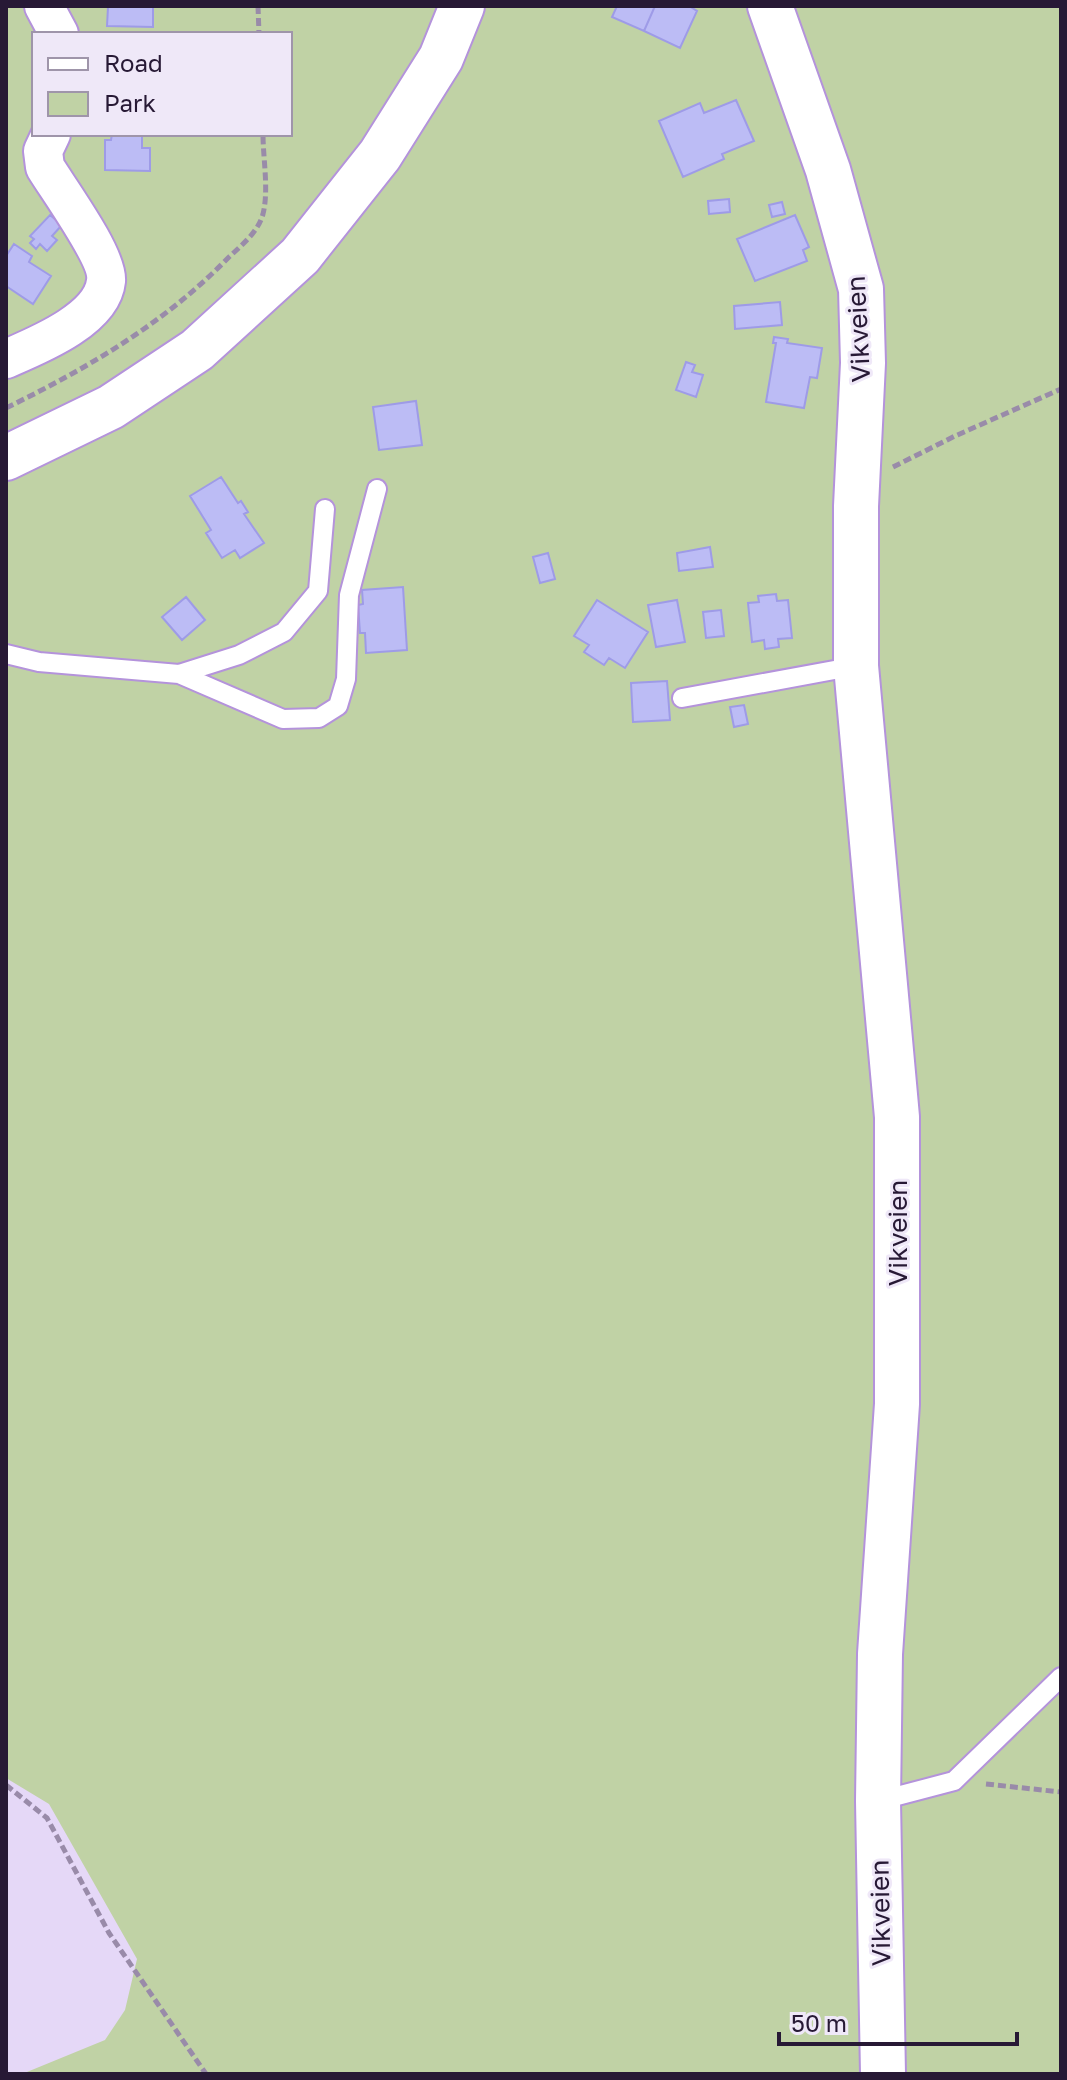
<svg xmlns="http://www.w3.org/2000/svg" width="1067" height="2080" font-family="'Golos Text',sans-serif">
	<style>
		.green { fill: #c0d2a5; fill-rule: evenodd }
		.building { fill: #bcbcf5; stroke: #9e9be7; stroke-width: 2 }
		.lines { fill: none; stroke-linecap: round; stroke-linejoin: round }
		.lane-casing { stroke: #b493db; stroke-width: 22 }
		.street-casing { stroke: #b493db; stroke-width: 42 }
		.secondary-casing { stroke: #b493db; stroke-width: 48 }
		.primary-casing { stroke: #b493db; stroke-width: 48 }
		.path { stroke: #998ba9; stroke-width: 5; stroke-dasharray: 8 4; stroke-linecap: butt }
		.lane { stroke: #fff; stroke-width: 18 }
		.street { stroke: #fff; stroke-width: 38 }
		.secondary { stroke: #fff; stroke-width: 44 }
		.primary { stroke: #fff; stroke-width: 44 }
		.labels { text-anchor: middle; dominant-baseline: central; stroke-width: 6; stroke-linejoin: round; paint-order: stroke }
		.street-label { font-size: 26px; fill: #271935; stroke: #efe8f8 }
	</style>
	<rect width="100%" height="100%" fill="#e5d8f7"/>
	<path class="green" d="M6,6h1055v2068h-1039l83,-34 20,-30 12,-51 -88,-155 -43,-26zM34,34h256v100h-256z"/>
	<path class="building" d="M153,6v21l-46,-1 1,-19h-13z
		M617,6h38l-11,25 -32,-14z
		M655,6h34l8,5 -17,37 -36,-17z
		M736,100l18,41 -32,13 2,5 -41,18 -24,-56 41,-18 4,10z
		M112,134h30v14h8v23l-45,-1v-30h6z
		M729,199l1,13 -21,2 -1,-13z
		M782,202l3,12 -13,3 -3,-12z
		M50,215l12,10 -10,11 5,4 -10,11 -7,-7 -4,5 -6,-6 4,-4 -4,-3z
		M795,215l14,32 -6,3 4,11 -52,20 -18,-42z
		M14,244l18,12 -3,6 22,14 -18,28 -27,-18v-30z
		M780,302l2,23 -47,4 -1,-23z
		M774,337l14,2 -1,4 35,5 -5,30 -7,-1 -6,31 -38,-6 10,-59h-3z
		M686,362l9,3 -3,7 11,3 -7,22 -20,-7z
		M416,401l6,44 -43,5 -6,-43z
		M221,477l17,26 3,-2 7,11 -4,2 20,29 -24,15 -5,-8 -13,8 -16,-25 5,-3 -21,-34z
		M710,547l3,20 -34,4 -2,-18z
		M548,553l7,26 -15,4 -7,-26z
		M403,587l4,63 -41,3 -1,-20h-5l-2,-28 5,-1 -1,-14z
		M776,594l1,7 11,-1 4,38 -14,1 1,8 -14,2 -1,-9 -12,2 -4,-39 11,-1 -1,-6z
		M186,597l19,23 -23,20 -20,-23z
		M597,600l51,32 -23,36 -16,-10 -5,7 -20,-13 5,-7 -15,-9z
		M677,600l8,42 -29,5 -8,-42z
		M721,610l3,26 -18,2 -3,-26z
		M667,681l3,39 -37,2 -2,-39z
		M744,705l4,19 -14,3 -4,-20z"/>
	<g class="lines">
		<defs>
			<path id="lane" d="M6,654l33,8 140,12 60,-19 45,-23 34,-41 7,-82
				M179,674l104,45 36,-1 19,-12 8,-27 3,-84 28,-106
				M682,698l174,-32
				M878,1801l76,-20 107,-104"/>
			<path id="street" d="M44,6l15,28
				M6,359c30,-13 96,-39 100,-78 3,-23 -47,-91 -61,-114l-2,-16 8,-17"/>
			<path id="secondary" d="M770,6l58,164 33,119 2,74 -7,143v160l41,451v287l-17,250 -2,147 5,273"/>
			<path id="primary" d="M6,458l105,-51 86,-57 103,-94 80,-101 61,-97 21,-52"/>
		</defs>
		<use href="#lane" class="lane-casing"/>
		<use href="#street" class="street-casing"/>
		<use href="#secondary" class="secondary-casing"/>
		<use href="#primary" class="primary-casing"/>
		<path class="path" d="M258,6l1,28
			M6,408c82,-40 159,-85 223,-151 13,-12 29,-25 34,-43 6,-24 0,-55 0,-80
			M893,467l62,-31 106,-47
			M986,1784l75,8
			M6,1785l41,33 62,115 97,141"/>
		<use href="#lane" class="lane"/>
		<use href="#street" class="street"/>
		<use href="#secondary" class="secondary"/>
		<use href="#primary" class="primary"/>
	</g>
	<g class="labels">
		<g class="street-label">
			<text transform="translate(858 329) rotate(-93)">Vikveien</text>
			<text transform="translate(897 1233) rotate(-90)">Vikveien</text>
			<text transform="translate(880 1913) rotate(-91)">Vikveien</text>
		</g>
	</g>
	<rect width="1067" height="2080" fill="none" stroke="#271935" stroke-width="16"/>
	<rect x="32" y="32" width="260" height="104" fill="#efe8f8" stroke="#9f95aa" stroke-width="2"/>
	<rect x="48" y="58" width="40" height="12" fill="#ffffff" stroke="#9f95aa" stroke-width="2"/>
	<text x="104" y="72" font-size="24" fill="#271935">Road</text>
	<rect x="48" y="92" width="40" height="24" fill="#c0d2a5" stroke="#9f95aa" stroke-width="2"/>
	<text x="104" y="112" font-size="24" fill="#271935">Park</text>
	<path d="M779 2032v12h238v-12" fill="none" stroke="#271935" stroke-width="4"/>
	<text x="791" y="2032" font-size="24" fill="#271935" stroke="#efe8f8" stroke-width="6" paint-order="stroke">50 m</text>
</svg>
